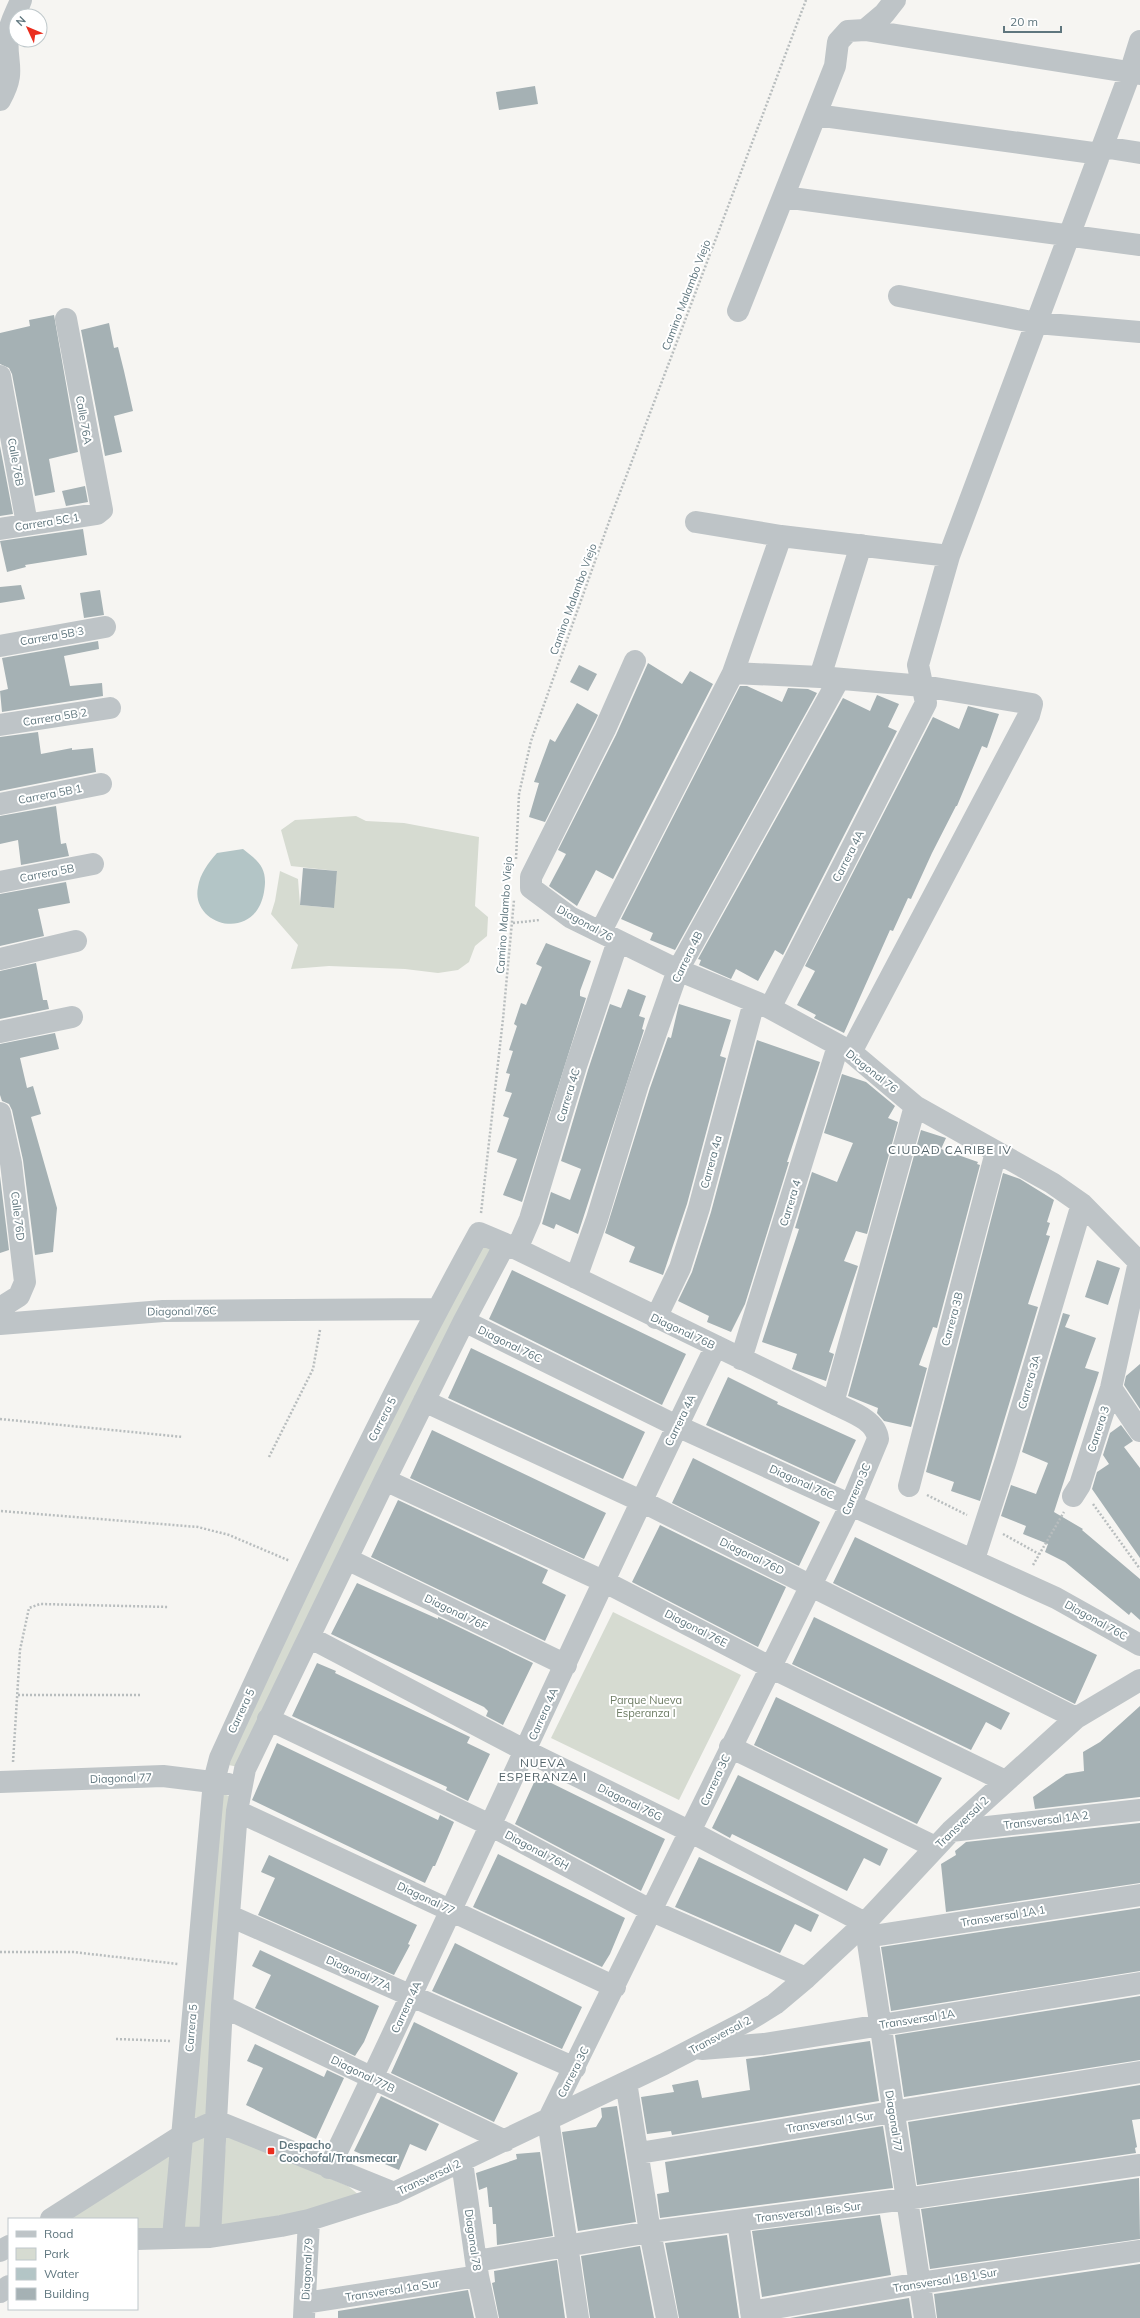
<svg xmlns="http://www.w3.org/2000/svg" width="1140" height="2318" font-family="Mulish,sans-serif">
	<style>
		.green { fill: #d6dbd1 }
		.water { fill: #b3c5c6 }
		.building { fill: #a5b1b4 }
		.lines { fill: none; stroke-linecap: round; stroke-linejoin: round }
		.path { stroke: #b8bdbe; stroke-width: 2.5; stroke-dasharray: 2 2; stroke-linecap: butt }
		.minor { stroke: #bec4c7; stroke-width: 22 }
		.poi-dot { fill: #ea2d1e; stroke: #fff; stroke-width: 1.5 }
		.labels { text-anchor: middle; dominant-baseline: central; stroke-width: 4; stroke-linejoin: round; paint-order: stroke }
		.street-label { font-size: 11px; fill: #5f767e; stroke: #fff }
		.park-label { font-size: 11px; fill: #6c7b63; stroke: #fff }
		.poi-label { font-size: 11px; font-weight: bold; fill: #5f767e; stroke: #fff; text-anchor: start }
		.neighbourhood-label { font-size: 12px; letter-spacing: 1px; fill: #526369; stroke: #fff }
	</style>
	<rect width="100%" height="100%" fill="#f6f5f2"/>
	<path class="green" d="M356,816l10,5 38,2 75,14 -4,69 13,11 -1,19 -12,10 -6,16 -11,8 -20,3 -33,-4 -76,-3 -38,3 7,-24 -27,-31 4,-13 5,-30 18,8 2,26 33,3 4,-37 -46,-5 -10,-36 14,-10z
		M479,1240l15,5 -256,522 -14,-3z
		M613,1612l128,63 -62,125 -128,-62z
		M219,1793l14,4 -21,316 -24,7z
		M227,2129l11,11 110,46 11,9 -12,7 -129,26z
		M209,2135l-4,92 -26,2 8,-86z
		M172,2151l-8,79 -27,4v-15h-75z"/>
	<path class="water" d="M243,849c17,13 25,20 21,43 -9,52 -74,33 -66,-5 2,-13 10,-24 19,-34z"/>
	<path class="building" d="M535,86l3,18 -39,6 -3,-18z
		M54,315l24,137 -29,7 6,33 -20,4 -23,-122 -3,-6 -9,-4v-31l30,-7 -1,-6z
		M109,323l5,25 4,-1 6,24 9,40 -19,5 8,36 -17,4 -24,-126z
		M0,446l13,68 -13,2z
		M85,486l3,16 -22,4 -4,-15z
		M83,529l4,26 -62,10 1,2 -19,5 -7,-31z
		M21,585l4,14 -25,4v-16z
		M100,590l4,25 -20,3 -4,-25z
		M98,641l1,8 -35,7 6,30 32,-3 1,13 -101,16 -2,-21 8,-2 -6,-31z
		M648,663l34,21 8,-13 23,13 -100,195 -17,-9 -19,36 -28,-20 17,-32 -8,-4 58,-115z
		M579,665l18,9 -9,17 -18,-9z
		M740,686h7l35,16 6,-14 20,1 9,4 -142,257 -25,-10 3,-7 -32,-14z
		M877,695l22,9 -11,23 9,4 -114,224 -8,-5 -17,31 -22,-12 -5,10 -32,-14 2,-5 -3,-1 145,-261 27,13z
		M577,703l21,12 -53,107 -16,-5 10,-34 -5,-1 16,-43 5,3z
		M968,706l31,8 -12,34 -5,-2 -25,60h-1l-24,47 -21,46 -3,-1 -15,33 -3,-1 -46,103 -30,-15 2,-3 -19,-10 18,-34 -10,-5 128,-249 26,12z
		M38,732l3,22 31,-6v2l21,-2 3,24 -96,19v-54z
		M56,806l5,38 5,-1 3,13 -48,9 -3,-25 -18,4v-28z
		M303,868l34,3 -3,37 -34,-3z
		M66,882l4,21 -32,6 6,27 -44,10v-52z
		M546,943l45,18 -11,30v5l6,2 -64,204 -19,-7 14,-36 -20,-7 12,-34 -6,-2 9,-23 -7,-2 5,-17 -4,-1 7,-22 -4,-1 8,-24 -3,-2 7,-21 5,2 16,-38 -6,-3z
		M36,963l7,37h4l2,9 -49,10v-48z
		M628,989l18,7 -7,20 6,2 -3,11 2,1 -66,204 -22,-10 -2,5 -12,-5 9,-32 19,8 11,-31 -20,-8 27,-91 22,-66 11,4z
		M679,1004l52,16 -11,36 6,2 -39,146 -24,71 -34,-13 6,-15 -30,-14 45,-145 18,-51 3,1z
		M55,1033l4,16 -39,9 7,30 6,-2 8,28 -10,3 26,91 -4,44 -18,3 -12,-95 -11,-50 -3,-6 -7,-3 -2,-6v-51z
		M757,1040l63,22 -33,100h2l-44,142 -14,28 -24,-10 2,-6 -31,-15 14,-29 19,-60z
		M842,1074l24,8 29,24 -7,12 10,4 -31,112 -11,-3 -12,30 14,5 -29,86 5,2 -8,27 -34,-12 5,-15 -35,-12 37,-113 -4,-1 17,-56 25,10 16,-39 -29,-10z
		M921,1130l25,8 -5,11 37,13 -1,2 3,1 -43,163 -4,-1 -14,38 8,3 -16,59 -27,-6 -7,-8 1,-5 -30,-12z
		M1003,1173l17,6 34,21 -7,22 3,1 -4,12 4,1 -22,68 10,3 -58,194 -29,-10 3,-9 -28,-10z
		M0,1176l9,74 -9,3z
		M1097,1260l23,8 -12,37 -23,-8z
		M512,1270l174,84 -24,51 -173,-86z
		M1063,1313l7,2 -5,12 31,11 -11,30 14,4 -45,140 29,17 -1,1 58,49v41l-9,-8 -2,3 -64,-53 -20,-10 3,-8 -25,-10 3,-8 -25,-10 10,-31 25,9 12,-31 -26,-11z
		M471,1348l174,84 -22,47 -175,-81z
		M1140,1364v45l-16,-24 2,-9z
		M728,1377l50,25 -1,2 79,36 -21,44 -129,-59z
		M1121,1425l12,16 -9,6 16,21v90l-48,-69 5,-17 12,-8 -6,-9 7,-22z
		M432,1430l174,83 -22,46 -174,-81z
		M693,1458l127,64 -21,44 -127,-63z
		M398,1500l150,70 -6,13 24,12 -21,46 -174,-84z
		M660,1525l126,62 -28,60 -126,-65z
		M855,1537l242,118 -22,49 -242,-121z
		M357,1583l81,36v-2l95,46 -30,62 -17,-9 2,-5 -4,-4 -153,-73z
		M814,1617l196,96 -9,17 -15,-8 -15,28 -179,-86z
		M317,1663l19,8 -1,2 135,64 -3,6 23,11 -22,47 -22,-11 1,-3 -155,-71z
		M776,1697l166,81 -25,46 -163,-79z
		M1140,1706v91l-105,12 -2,-12 33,-23 18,-3 -1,-19 17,-10z
		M277,1743l161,77 2,-5 14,7 -19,44h-2l-8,17 -173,-83z
		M738,1775l150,74 -8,17 -16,-8 -17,33 -115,-57 -2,4 -18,-10z
		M537,1776l128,63 -24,52 -126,-67z
		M1140,1823v60l-194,29 -5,-48 15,-9 -1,-4 11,-9z
		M498,1854l127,64 -15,36 -8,13 -129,-60z
		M269,1855l148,70 -9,19 2,1 -16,30 -136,-60 17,-37 -14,-6z
		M699,1857l120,58 -8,17 -16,-8 -15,29 -105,-46z
		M1140,1908v63l-249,40 -10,-64z
		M455,1943l127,64 -20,42 -130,-58z
		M260,1950l119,56 -15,36 -9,14 -100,-48 16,-33 -19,-9z
		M1140,1996v64l-236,37 -9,-62z
		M414,2022l104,51 -24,49 -103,-49z
		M870,2041l9,60 -207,34 -1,-4 -24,3 -6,-37 33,-5 -2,-7 26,-5 4,18 48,-8 -4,-31z
		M255,2044l69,33 3,-7 17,8 -28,61 -70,-34 17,-37 -16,-7z
		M1140,2085v34l-8,1 5,27 -2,1 1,5 -219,32 -9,-63z
		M381,2096l58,28 -13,27 -16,-7 -11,26 -45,-19z
		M617,2106l19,116 -58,9 -16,-99 34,-5 6,-10 -1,-9z
		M883,2126l10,62 -233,30 -3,-24 12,-2 -4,-30z
		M540,2152l13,84 -56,9 -1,-21h-3l-1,-17h-3l-2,-20 -8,3 -3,-17 41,-14 -1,-5z
		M1139,2178l1,61 -210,30 -9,-60z
		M880,2215l11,60 -129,22 -10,-66z
		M727,2235l12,83h-60l-14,-75z
		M640,2246l14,72h-64l-9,-62z
		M557,2260l8,58h-66l-7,-35 3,-1 -1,-11z
		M1140,2264v54h-203l-3,-24z
		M468,2290l6,28h-136v-7z
		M909,2298l3,20h-122z"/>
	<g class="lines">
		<path class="path" d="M516,859l3,-65 12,-53 79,-222 196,-519
			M513,923l27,-3
			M481,1213l22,-194 11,-119
			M0,1419l183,18
			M269,1457l44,-88 7,-39
			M927,1495l40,20
			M1093,1504l47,65
			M1,1511l197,16 31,8 61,26
			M1003,1534l36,20
			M1033,1565l31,-53
			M18,1695h124
			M13,1762l7,-112 9,-42 11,-4 129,3
			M0,1952h73l105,12
			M116,2039l55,2"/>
		<path class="minor" d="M865,30l275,44
			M0,100c17,-30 5,-36 8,-64 1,-12 9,-25 13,-36
			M816,115l284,39
			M1103,147l37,6
			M784,197l356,48
			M899,296l138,27 103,9
			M738,311l97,-245 3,-24 10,-11 17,-1 19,-16 11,-14
			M0,376l27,148
			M696,522l85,14
			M0,529l97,-15 5,-4 -36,-191
			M0,646l105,-19
			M635,661l-30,68 -74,148v11l39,29 108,53 92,38 81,44 64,54 137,77 30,21 58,59
			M733,673l87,4 103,9 109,18 -3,11 -178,337
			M820,677l41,-132
			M0,725l110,-17
			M0,804l101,-20
			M0,882l93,-18
			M601,931l132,-258 48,-137 168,20
			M0,959l76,-18
			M770,1008l156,-305 -8,-38 31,-109 181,-483 10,-32
			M0,1032l72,-15
			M0,1113l11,50 14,119 -6,14 -19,12
			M517,1249l13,-30 46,-153 42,-125
			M576,1278l21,-59 41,-135 40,-114 161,-291
			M656,1318l24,-50 19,-60 55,-206
			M464,1321l213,105 379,172 84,47
			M0,1324l163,-13 274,-2
			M741,1359l97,-313
			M1111,1388l29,43
			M424,1401l217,100 435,217
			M833,1403l82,-297
			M385,1480l220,102 165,85 235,114
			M909,1486l87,-334
			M1073,1496l7,-11 31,-97 28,-126
			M347,1559l219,106
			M974,1559l32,-99 76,-256
			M309,1637l217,114 165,81 174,91 60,395
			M268,1719l222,106 162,86 154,67
			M730,1747l205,100
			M0,1782l163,-6 65,8
			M237,1811l378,176
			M951,1831l189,-21
			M230,1916l345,152
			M866,1937l274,-42
			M222,2006l283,135
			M702,2049l62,-5 376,-61
			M626,2082l24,150 17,86
			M639,2153l501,-81
			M462,2162l16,114 9,42
			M329,2168c132,-273 254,-550 387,-822
			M51,2219l130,-83 35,-15 178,72
			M738,2221l14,97
			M173,2237l41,-456 6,-23c81,-178 165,-354 259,-525l38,16 316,154c15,8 43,16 45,36l-27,65 -303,616 30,198
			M210,2237l12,-231 15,-195 8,-42 140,-289 79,-159 41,-77
			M137,2239l73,-2 71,-11 28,-6 85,-27 270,-129 85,-44 26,-16 31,-26 59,-55 86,-92 125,-113 64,-38
			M0,2251l9,-5
			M476,2261l174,-29 256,-33 234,-34
			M0,2292l9,-6
			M305,2303l173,-27
			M751,2312l169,-29 220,-32
			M304,2317l5,-97"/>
	</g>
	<rect class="poi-dot" x="267" y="2147" width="8" height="8" rx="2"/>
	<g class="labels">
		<g class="street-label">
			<text transform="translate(686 295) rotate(-69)">Camino Malambo Viejo</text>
			<text transform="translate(84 420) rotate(80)">Calle 76A</text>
			<text transform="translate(16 462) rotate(80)">Calle 76B</text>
			<text transform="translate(47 522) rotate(-9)">Carrera 5C 1</text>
			<text transform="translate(573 599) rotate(-70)">Camino Malambo Viejo</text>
			<text transform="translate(52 636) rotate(-10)">Carrera 5B 3</text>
			<text transform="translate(55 717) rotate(-9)">Carrera 5B 2</text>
			<text transform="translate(50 794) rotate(-11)">Carrera 5B 1</text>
			<text transform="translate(848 856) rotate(-63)">Carrera 4A</text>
			<text transform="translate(47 873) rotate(-11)">Carrera 5B</text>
			<text transform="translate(504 915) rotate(-86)">Camino Malambo Viejo</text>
			<text transform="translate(585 923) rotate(29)">Diagonal 76</text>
			<text transform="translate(687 957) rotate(-64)">Carrera 4B</text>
			<text transform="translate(872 1071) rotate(38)">Diagonal 76</text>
			<text transform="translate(568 1095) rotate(-73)">Carrera 4C</text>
			<text transform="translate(711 1162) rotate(-75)">Carrera 4a</text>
			<text transform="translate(790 1203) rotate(-73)">Carrera 4</text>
			<text transform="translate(18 1216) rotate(83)">Calle 76D</text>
			<text transform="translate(182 1311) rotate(-1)">Diagonal 76C</text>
			<text transform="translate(952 1319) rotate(-75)">Carrera 3B</text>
			<text transform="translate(683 1331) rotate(25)">Diagonal 76B</text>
			<text transform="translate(510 1344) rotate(26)">Diagonal 76C</text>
			<text transform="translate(1029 1382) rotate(-74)">Carrera 3A</text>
			<text transform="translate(382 1419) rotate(-63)">Carrera 5</text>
			<text transform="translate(680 1420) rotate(-64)">Carrera 4A</text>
			<text transform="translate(1098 1429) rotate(-72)">Carrera 3</text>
			<text transform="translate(802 1482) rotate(24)">Diagonal 76C</text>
			<text transform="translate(856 1489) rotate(-66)">Carrera 3C</text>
			<text transform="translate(752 1556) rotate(26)">Diagonal 76D</text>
			<text transform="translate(456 1612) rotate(26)">Diagonal 76F</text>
			<text transform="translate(1096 1620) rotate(29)">Diagonal 76C</text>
			<text transform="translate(696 1628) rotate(27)">Diagonal 76E</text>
			<text transform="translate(241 1711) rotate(-65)">Carrera 5</text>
			<text transform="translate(543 1714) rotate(-66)">Carrera 4A</text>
			<text transform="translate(121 1778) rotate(-2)">Diagonal 77</text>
			<text transform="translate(715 1780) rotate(-65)">Carrera 3C</text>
			<text transform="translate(630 1802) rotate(26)">Diagonal 76G</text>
			<text transform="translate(1046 1820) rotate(-7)">Transversal 1A 2</text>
			<text transform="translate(962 1822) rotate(-44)">Transversal 2</text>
			<text transform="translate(537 1850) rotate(28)">Diagonal 76H</text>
			<text transform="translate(426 1898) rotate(25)">Diagonal 77</text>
			<text transform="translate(1003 1916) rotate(-9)">Transversal 1A 1</text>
			<text transform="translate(359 1973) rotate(24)">Diagonal 77A</text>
			<text transform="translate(406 2007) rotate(-65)">Carrera 4A</text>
			<text transform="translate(917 2019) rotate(-9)">Transversal 1A</text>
			<text transform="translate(191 2028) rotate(-85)">Carrera 5</text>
			<text transform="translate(720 2035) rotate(-28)">Transversal 2</text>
			<text transform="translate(573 2072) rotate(-63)">Carrera 3C</text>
			<text transform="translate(363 2074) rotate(26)">Diagonal 77B</text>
			<text transform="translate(894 2121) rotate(81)">Diagonal 77</text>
			<text transform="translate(830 2122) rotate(-9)">Transversal 1 Sur</text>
			<text transform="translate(429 2177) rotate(-25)">Transversal 2</text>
			<text transform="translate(808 2212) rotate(-7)">Transversal 1 Bis Sur</text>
			<text transform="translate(473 2240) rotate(82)">Diagonal 78</text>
			<text transform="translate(307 2269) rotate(-87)">Diagonal 79</text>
			<text transform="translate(945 2280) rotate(-9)">Transversal 1B 1 Sur</text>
			<text transform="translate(392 2290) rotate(-9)">Transversal 1a Sur</text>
		</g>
		<g class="park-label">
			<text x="646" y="1700">Parque Nueva<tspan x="646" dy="13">Esperanza I</tspan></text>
		</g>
		<g class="poi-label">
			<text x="279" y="2145">Despacho<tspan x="279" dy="13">Coochofal/Transmecar</tspan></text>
		</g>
		<g class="neighbourhood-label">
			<text x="950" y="1149">CIUDAD CARIBE IV</text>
			<text x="543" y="1762">NUEVA<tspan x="543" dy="14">ESPERANZA I</tspan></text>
		</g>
	</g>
	<rect x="8" y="2218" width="130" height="92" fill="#ffffff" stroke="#bfc8cb"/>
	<rect x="16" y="2231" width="20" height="6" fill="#bec4c7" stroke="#bfc8cb"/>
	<text x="44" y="2238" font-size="12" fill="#5f767e">Road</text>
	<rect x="16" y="2248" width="20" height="12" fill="#d6dbd1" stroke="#bfc8cb"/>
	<text x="44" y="2258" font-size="12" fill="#5f767e">Park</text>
	<rect x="16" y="2268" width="20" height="12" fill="#b3c5c6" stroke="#bfc8cb"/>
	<text x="44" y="2278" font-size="12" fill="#5f767e">Water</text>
	<rect x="16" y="2288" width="20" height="12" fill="#a5b1b4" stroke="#bfc8cb"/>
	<text x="44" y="2298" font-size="12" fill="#5f767e">Building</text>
	<g transform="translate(28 28) rotate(314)"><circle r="19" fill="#ffffff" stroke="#bfc8cb"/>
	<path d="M0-3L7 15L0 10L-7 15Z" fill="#ea2d1e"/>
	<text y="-6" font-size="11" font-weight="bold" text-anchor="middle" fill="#5f767e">N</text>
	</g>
	<path d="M1004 26v6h57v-6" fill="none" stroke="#5f767e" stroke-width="2"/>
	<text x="1010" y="26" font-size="12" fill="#5f767e" stroke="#ffffff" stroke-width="3" paint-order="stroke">20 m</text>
</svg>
